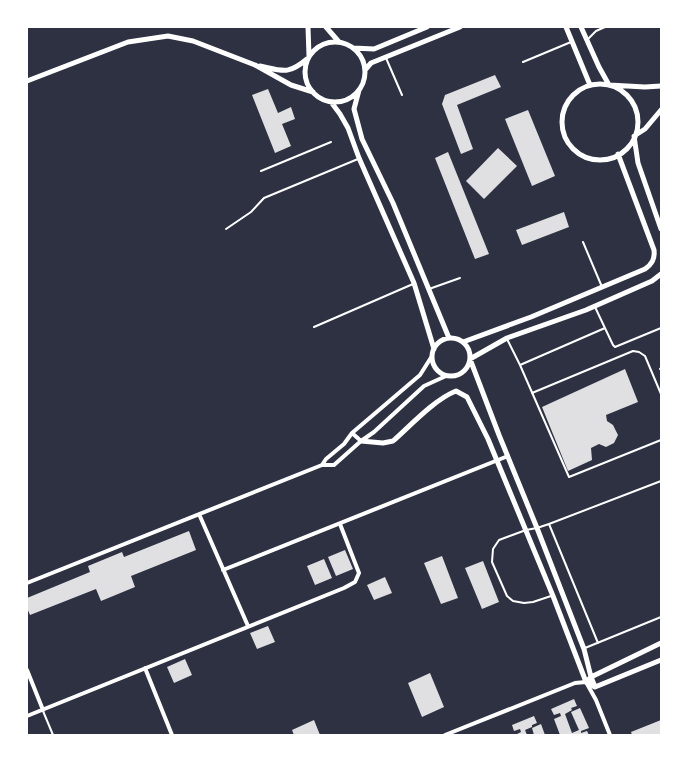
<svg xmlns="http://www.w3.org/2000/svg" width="688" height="762" font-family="Commissioner,sans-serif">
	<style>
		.building { fill: #e0e0e3 }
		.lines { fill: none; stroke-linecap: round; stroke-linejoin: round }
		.service { stroke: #fff; stroke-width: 2 }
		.minor { stroke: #fff; stroke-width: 4 }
		.tertiary { stroke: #fff; stroke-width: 5 }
	</style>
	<rect width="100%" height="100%" fill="#2d3142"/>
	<path class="building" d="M495,75l6,12 -44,18 16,44 -12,5 -19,-50 3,-9z
		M268,89l10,24 13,-6 4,12 -13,5 9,22 -16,7 -23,-58z
		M528,110l27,66 -23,10 -27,-67z
		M498,148l19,18 -33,33 -18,-18z
		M448,152l41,102 -14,5 -40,-101z
		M564,212l5,15 -47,18 -6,-15z
		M625,369l13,33 -32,13 1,6 6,4 5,10 -4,8 -8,4 -7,-3 -8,4 1,12 -24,11 -26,-64z
		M189,531l7,19 -65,26 4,11 -34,14 -5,-12 -66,26 -3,-7v-10l63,-26 -2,-6 34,-14 2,5z
		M345,550l8,19 -17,7 -8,-19z
		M442,556l16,42 -17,6 -17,-41z
		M324,559l8,19 -17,7 -8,-19z
		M483,561l16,41 -17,7 -17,-41z
		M385,577l7,16 -18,7 -7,-15z
		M268,626l7,16 -18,7 -7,-16z
		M185,659l7,16 -18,8 -7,-16z
		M430,673l14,34 -22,10 -14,-34z
		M574,699l3,7 -6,2 1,2 -7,4 7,19 7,-3 -8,-18 9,-4 9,20 -8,3v2l6,-2 2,4h-29l-6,-16 7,-3 -1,-3 -6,2 -3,-6z
		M534,716l3,7 -5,2v2l-7,3 2,5h-12l6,-3 -1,-3 -6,2 -2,-6z
		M314,720l6,15h-26l-2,-5z
		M661,720v15h-29l-1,-3z
		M541,724l4,11h-11l-2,-7z"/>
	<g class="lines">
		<path class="service" d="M588,39l8,-8 9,-4
			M386,58l16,37
			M523,62l48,-20
			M261,171l70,-29
			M226,229l25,-17 13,-14 94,-39
			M583,242l19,45
			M429,289l31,-11
			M595,307l18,38 2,2 46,-19
			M314,327l99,-43
			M507,339l13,26 49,112 92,-37
			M520,365l85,-37
			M660,369l1,-1
			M532,393l101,-42 6,1 6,4 16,38
			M549,524l49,119
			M551,596l-18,6 -9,1 -11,-2 -6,-5 -15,-34 1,-13 6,-9 27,-10 11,-2 12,-4 112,-43
			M585,648l76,-31
			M43,711l10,24"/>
		<path class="minor" d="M432,356l-12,19 -68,58 -8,11 -18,15 -4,6h12l27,-24 13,-9 50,-46 22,-10
			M352,433l9,8
			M199,514l49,112
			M223,570l285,-114
			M27,583l295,-118
			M145,668l27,67
			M27,670l16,40
			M27,716l317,-128 11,-6 4,-9 -19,-49
			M445,735l130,-52 11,-1 10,18 14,35"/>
		<path class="tertiary" d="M308,27l1,29
			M326,27l13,15
			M566,27l24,58
			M581,27l18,40 10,18 36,2 16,-1
			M305 72a30 30 0 1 1 60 0a30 30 0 1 1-60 0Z
			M353,48l21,1 53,-22
			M260,66c23,5 28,9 47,-7
			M365,70l6,-7 89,-36
			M27,81l101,-39 40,-6 25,5 62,24 36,20 22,7
			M562 122a38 38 0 1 1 76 0a38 38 0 1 1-76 0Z
			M359,90l-5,19 8,30 31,64 56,135
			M331,102l9,12 8,14 11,30 55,125 20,66
			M661,110l-16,19 -11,7 4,27 23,66
			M432 357a19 19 0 1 1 38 0a19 19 0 1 1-38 0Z
			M463,342l68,-25 114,-48c7,-5 10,-10 9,-19l-36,-96
			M361,441l22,2 10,-2c17,-15 42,-42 63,-50l11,6 21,42 65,157 33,86 9,5 66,-27
			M589,679l2,-2 70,-34
			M595,687l-4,-10 -7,-28 -47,-121 -38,-93 -29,-76 37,-21 79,-28 66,-29 9,-7"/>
	</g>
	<rect width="688" height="762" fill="none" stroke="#ffffff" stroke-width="56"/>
</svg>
